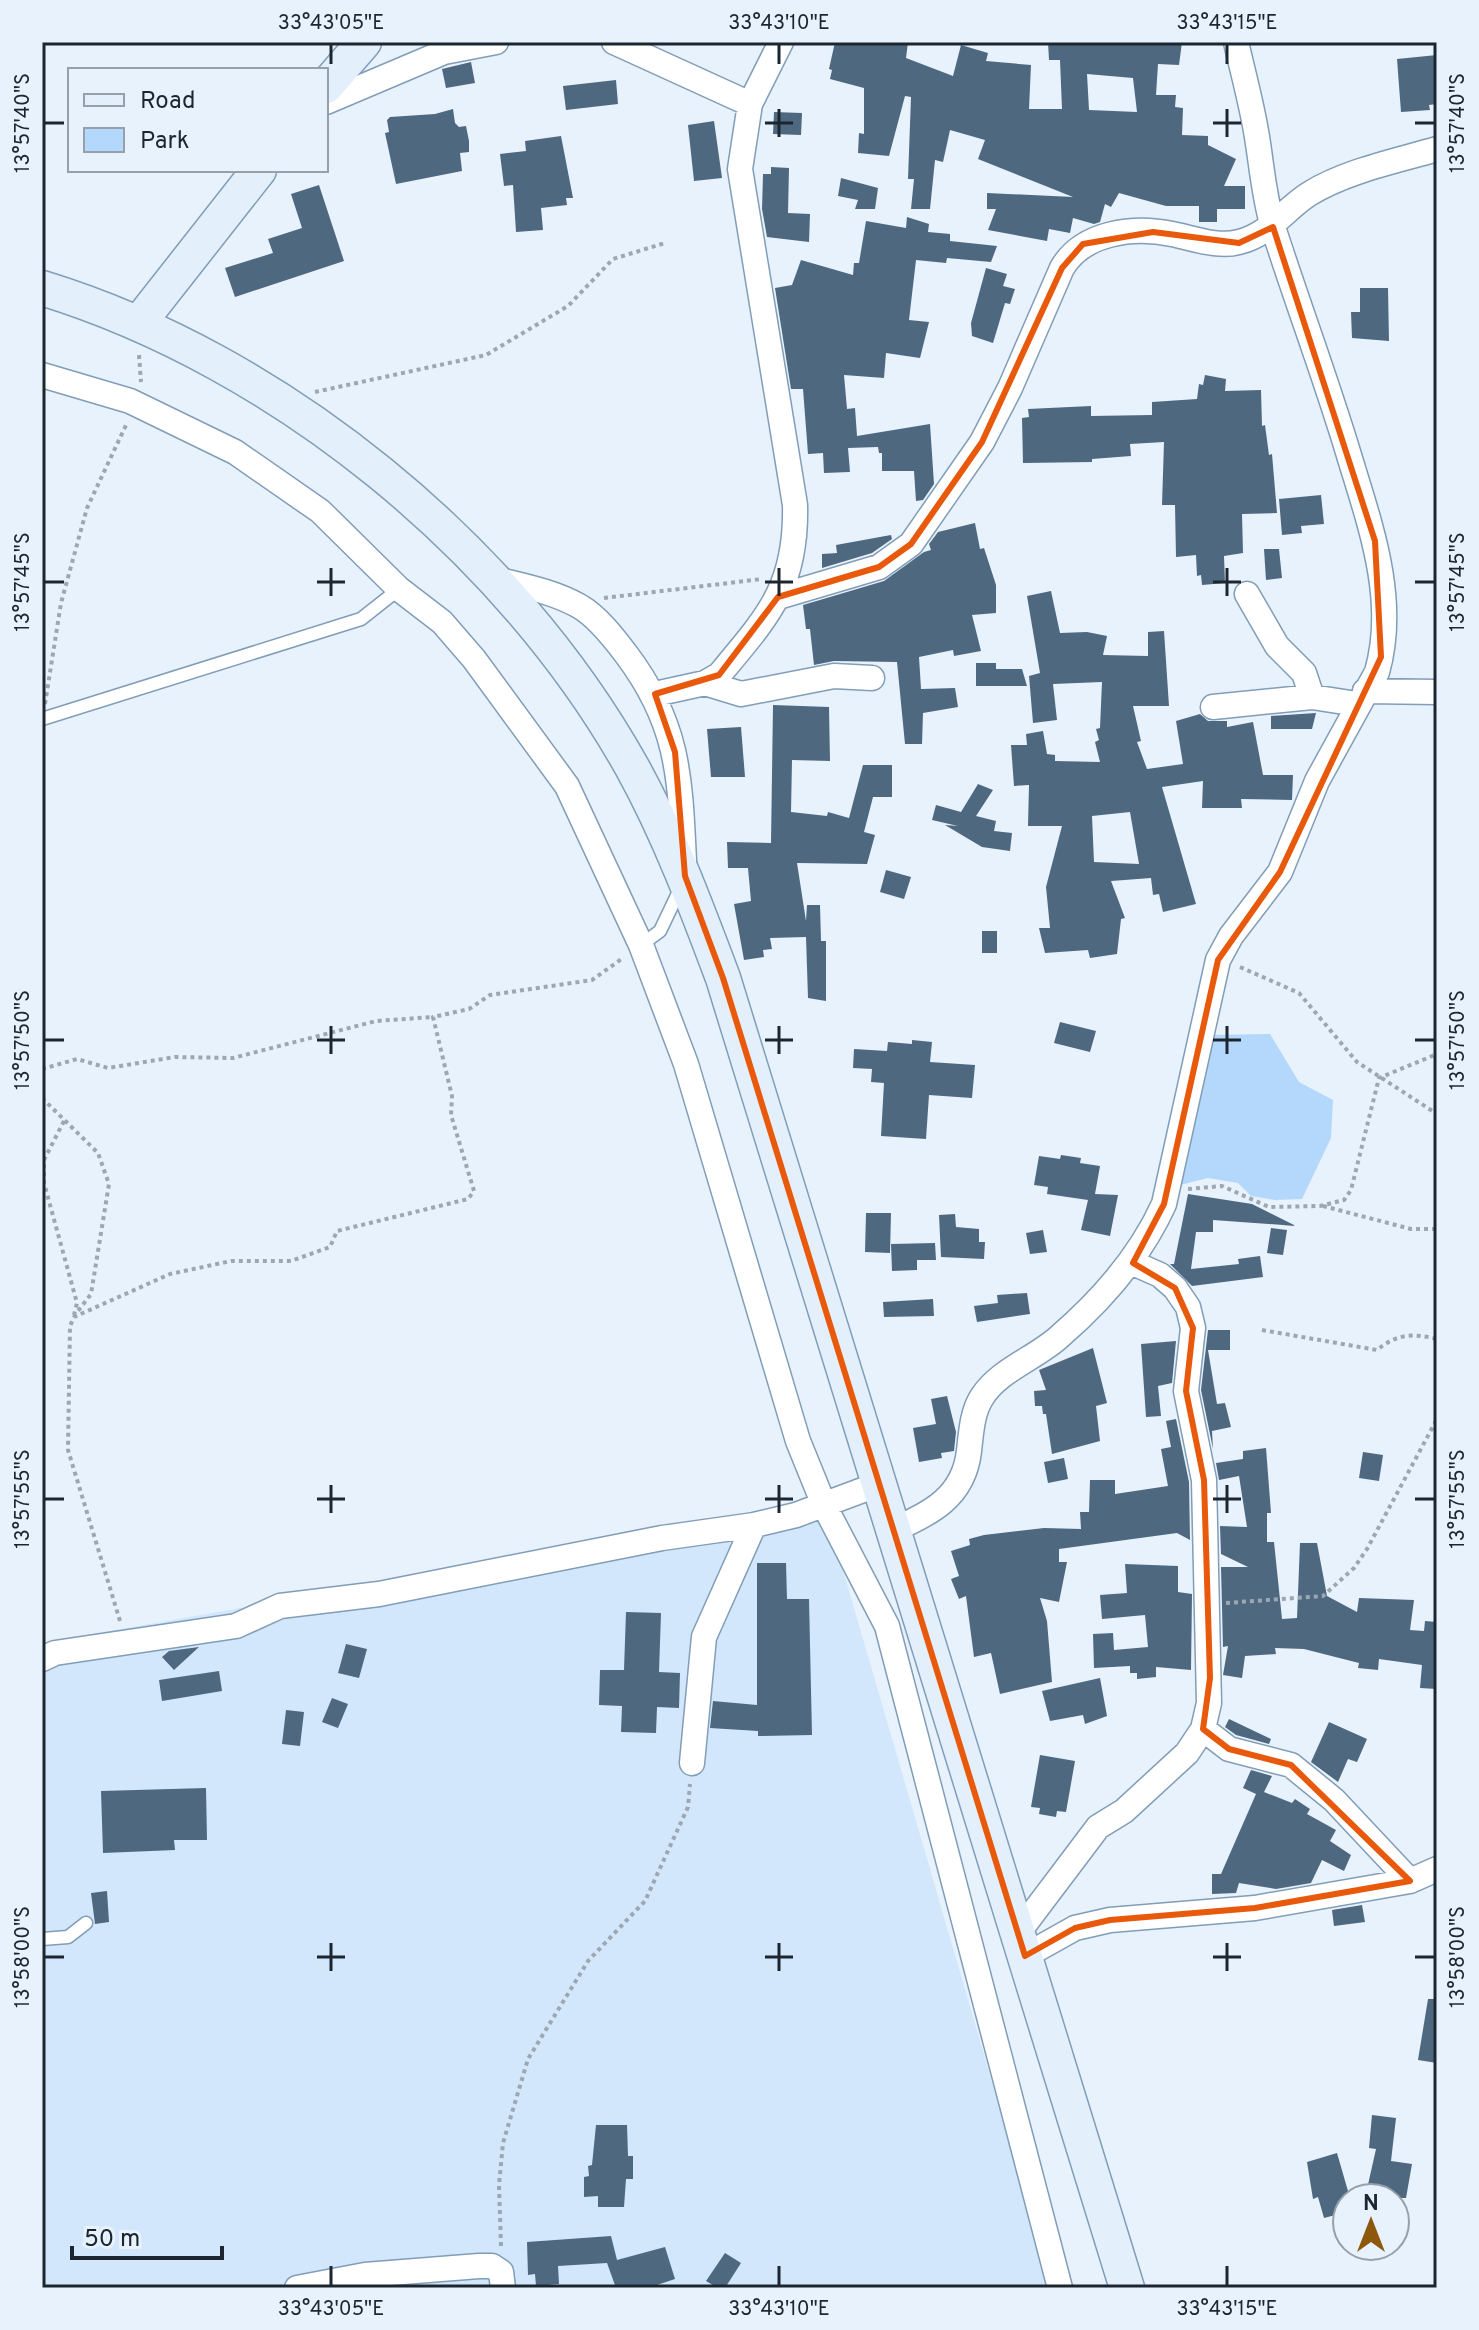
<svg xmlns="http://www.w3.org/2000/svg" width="1479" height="2330" font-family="Overpass,sans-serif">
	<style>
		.built { fill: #d2e7fb }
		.green { fill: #b4d8fb }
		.building { fill: #4e6880; fill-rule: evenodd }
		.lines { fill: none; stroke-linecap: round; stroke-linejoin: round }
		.lane-casing { stroke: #819db7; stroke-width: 15 }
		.street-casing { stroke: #819db7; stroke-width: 27 }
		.secondary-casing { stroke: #819db7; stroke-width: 37 }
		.path { stroke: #9ca7b2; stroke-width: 4; stroke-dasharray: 4 4; stroke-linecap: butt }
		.lane { stroke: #fff; stroke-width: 12 }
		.street { stroke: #fff; stroke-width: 24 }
		.secondary { stroke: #e3effb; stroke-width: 34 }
		.marked { fill: none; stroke: #e8590c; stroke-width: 6; stroke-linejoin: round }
		.ticks { fill: none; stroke: #1c2631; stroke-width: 3 }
		.neatline { fill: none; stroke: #1c2631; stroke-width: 3 }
		.ticks-label { font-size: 20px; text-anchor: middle; fill: #1c2631 }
	</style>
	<rect width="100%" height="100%" fill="#e7f2fd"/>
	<path class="built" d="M824,1505l228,783h-1010v-645z"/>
	<path class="green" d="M1270,1034l29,48 34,18 -2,38 -29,61 -27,1 -24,-4 -13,-13 -30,-5 -36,9 36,-152z"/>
	<path class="building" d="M835,42h73l-2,16 47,18 8,-31 27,8 -2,8 45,4 -2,44h33l-2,-49h-11l-1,-18h134l-3,23 -21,-1 -2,31h20l-1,12 8,1 -1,27 26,1v9l28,14 -12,27h21v23h-28v13h-18v-16h-33l-47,-13 -8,14 -6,-3 -5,18 -6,2 -21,-6 -3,15 -21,-4 -2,12 -59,-11 8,-21h-9v-16l86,4 -95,-38 7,-19 -35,-10 -7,32 -8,-2 -5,49h-19l3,-30h-6l3,-82 -6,-1 -16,60 -31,-3 1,-20 5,1v-46l-34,-9 2,-9 -3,-1zM1087,74l46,4 4,34 -48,-2z
		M1437,55v49l-8,1 1,5 -29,2 -4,-53z
		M471,62l4,21 -29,5 -4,-19z
		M616,80l2,24 -52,6 -3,-24z
		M453,109l2,14 4,4 7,-1 3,15v11l-9,1 2,18 -66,13 -11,-51 4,-1 -2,-12 3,-3 45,-3z
		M774,112l28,1 -1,22 -28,-1z
		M714,121l8,57 -28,3 -6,-56z
		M561,136l12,62h-7l1,7 -26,3 2,22 -27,2 -3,-47 -9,1 -4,-32 26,-3 -1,-10z
		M771,167l18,1 -1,45 22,1 -1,28 -42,-5 -5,-28 1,-35h8z
		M841,178l37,10 -3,21h-20l3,-9 -20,-4z
		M319,185l25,76 -109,36 -10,-29 48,-15 -5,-14 34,-11 -11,-34z
		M907,217l22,7 -1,8 22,2v7l47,5 -6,16 -44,-4 -1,5 -30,-3 -7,60 20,2 -9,36 -34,-5 -2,25 -40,-3 3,34 8,-1 2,28 73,-12 4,60 -11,16 -7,1 -2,-30h-32v-18h-3l-1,-6 -30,1 2,24 -26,1 -1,-20 -15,1 -5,-65h-12l-16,-101 17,-3 9,-25 52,15 1,-12h5l7,-42 40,7z
		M986,268l21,6 -4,12 12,3 -5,15 -5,-1 -12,40 -21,-7 -1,-13z
		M1360,288h28l1,53 -37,-3 -1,-26h9z
		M1205,375l21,4 -1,12 36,-1 1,36 3,-1 4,30 3,-1 5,59 -35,1 1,39 -19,3 1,27 -23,2 -1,-10 -4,1 -1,-21 -20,2 -1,-52h-13l2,-63 -34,2 1,12 -39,3v3l-69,1 -1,-45 7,-1 -1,-8 63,-3v10l61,-1v-13l45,-3 2,-15 4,1z
		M1321,495l3,29 -23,2 1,7 -20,2 -3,-36z
		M975,523l5,26 4,-1 12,37v28l-24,2 9,36 -27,5 -1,-6 -34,7 2,32 34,-1 3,19 -35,6 -1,31h-17l-8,-82 -63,-1 -20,4 -4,-36h-4l-3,-24 81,-24 40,-29 7,-2 -2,-6 9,-12z
		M891,535l1,4 -20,14 -50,15v-14l15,-1 -1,-8z
		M1264,549h15l3,29 -16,2z
		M1051,591l9,42 27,-1 20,4 -4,19 45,1v-24l16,-1 5,75h-36l8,35 -4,1 10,27 36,-5 -7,-43 24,-7 8,7h19v6l26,-5 10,53h30l-1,25 -51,-1 1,9h-40l1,-27 -41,6 34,117 -33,8 -4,-18 -6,1 -2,-17 -40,3 14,37 -4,1 -4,35 -27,4 -2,-8 -43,3 -6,-25h11l-4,-41 16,-61h-34l1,-41 -15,1 -3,-41h16l-1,-11 17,-3 4,23 8,1v6l45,1 -5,-20 4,-2 -3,-11 4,-1 2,-46 -49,2 4,36 -24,3 -4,-47 11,-3 -13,-77zM1130,812l9,52 -45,-2 -2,-46z
		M976,663h20v6h26l5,17h-51z
		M773,705l56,2 1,54 -38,-1 -1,52 36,4 1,-4 21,6 14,-53h29v32h-19l-9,35 11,3 -8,29 -70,-1 9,58 1,-16h13l1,36h5v60l-18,-3 -2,-61 -36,1 2,11 -9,1 1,7 -20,3 -10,-56 17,-3 -3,-33h-20l-1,-26 44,1z
		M1316,713l-4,16h-41v-13z
		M741,727l4,50h-34l-4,-48z
		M978,784l15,6 -17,26 20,5 -2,10 18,2 -2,18 -28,-4 -37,-22 13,1 -26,-6 4,-15 25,7z
		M886,870l25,7 -7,22 -24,-7z
		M982,931h15v22h-15z
		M1060,1022l36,9 -6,21 -36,-9z
		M912,1040l20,2 -2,20 45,3 -3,33 -43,-3 -3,44 -45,-3 3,-53 -13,-1 1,-13 -19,-1 1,-19 33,2 1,-9 24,2z
		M1061,1155l20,3 -1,5 20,3 -5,28 23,1 -8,41 -29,-6 7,-30 -41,-6 1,-7 -14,-2 5,-29 21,3z
		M1188,1194l64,10 44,22 -83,-6v12h-17l-5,37 48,-5 -1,-5 22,-3 3,21 -71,9 -22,-22h4z
		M866,1213h25l-1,40 -25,-1z
		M955,1214l1,13 23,2v13h6l-1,17 -43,-2 -2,-42z
		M1271,1228l16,2 -4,25 -16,-2z
		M1043,1230l4,22 -17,2 -4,-21z
		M935,1243l1,17h-19v10l-25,1 -1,-27z
		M1027,1293l3,21 -53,8 -3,-16 24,-3 -1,-8z
		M933,1299l1,17 -50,1 -1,-15z
		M1208,1330h22v20h-22l9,54 8,-1 6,24 -19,4 1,18 -12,-59z
		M1176,1341l-4,42 -14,3 3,30 -15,1 -5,-73z
		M1093,1348l14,55 -11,3 4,35 -48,13 -6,-40h-3l-1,-8h-7l-1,-15 12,-1 -7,-20z
		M947,1396l9,36 -2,19 -13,2 1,5 -23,4 -6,-34 23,-4 -5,-25z
		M1176,1419l13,63 1,58 -13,-7 -118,16v13h8l-8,40 -19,-4 7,23 5,61 -52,12 -9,-41 -17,4 -8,-61 -7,3 -8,-20 8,-3 -8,-25 19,-6 -1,-6 15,-4 60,-7 37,1 -1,-17h9l1,-32h25v14l53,-8 -7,-37 10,-2 -5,-26z
		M1266,1448l5,65h-4v29h7l8,77 15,-1 3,-75h17l10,53 30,16 2,-14 55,2 -4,30 14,1 1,-10 12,1v67l-17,-1 2,-23 -43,-6 -1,11 -20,-2 1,-5 -55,-14 -29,-1 1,6 -31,2 -3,22 -19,-3 5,-29 -5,1 -2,-80h27l-27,-13 -1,-28 27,1 -8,-51 -20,4 -3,-17 27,-4v-8z
		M1363,1452l20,3 -4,26 -20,-3z
		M1064,1458l4,21 -20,4 -4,-21z
		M757,1563h29l1,36h22l3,136 -54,1v-5l-48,-3 3,-27 44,4z
		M1125,1564l53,2v26l14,2 -1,76 -35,-3v10l-19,2v-6h-7v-7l-36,2 -1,-34 20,-1 1,17 34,-3 -3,-32 -43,4 -2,-24 27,-2z
		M626,1612l35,1 -2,59 21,1 -1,35 -22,-1 -1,26 -35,-1 1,-26 -23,-1 1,-35h24z
		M346,1644l21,5 -8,29 -21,-5z
		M199,1647l-25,23 -12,-13 7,-6z
		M219,1671l3,20 -60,10 -3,-21z
		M1100,1678l7,38 -22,8 -2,-9 -33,6 -8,-30z
		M332,1698l16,6 -10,24 -16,-6z
		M286,1710l18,2 -4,34 -18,-2z
		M1229,1719l42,20 -2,5 -33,-9 -11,-8z
		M1329,1722l38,17 -10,23 -9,-3 -10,23 -27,-20z
		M1040,1755l35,6 -9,51 -9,-1 -1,6 -17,-3 1,-6 -9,-1z
		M1251,1770l21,6 -8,16 28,11 3,-4 15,10 -3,5 29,16 -6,11 21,14 -7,16 -22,-11 -11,23 -35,6 -37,-6 -3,10 -24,1v-20h9l35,-80 -13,-6z
		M206,1788l1,52h-33l1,10 -72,3 -2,-62z
		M107,1891l2,31 -14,2 -4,-31z
		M1362,1905l3,17 -31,4 -2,-16z
		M1428,1999h9v64l-19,-3z
		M1372,2115l24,3 -5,43 21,3 -6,34h-41l11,-49 -7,-1z
		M596,2125h31l1,31h5v23h-7l-2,28h-26v-11l-14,1v-20l5,-1 -1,-10 4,-1z
		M1337,2153l13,45 -3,14 -23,6 -6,-21 -5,2 -6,-37z
		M611,2236l6,24 48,-13 10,32 -27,9h-32l-9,-25 -49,3 1,18 -23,2 -1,-12 -7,1 -1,-33z
		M725,2253l16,10 -16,25h-7l-12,-7z"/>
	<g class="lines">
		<defs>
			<path id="lane" d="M42,719l319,-100 38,-30
				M641,945l19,-14 21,-44
				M42,1939l26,-2 18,-14"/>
			<path id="street" d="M614,42l136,62
				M326,102l118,-50 52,-10
				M42,375l88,26 105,51 85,59 79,78 43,33 32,37 93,127 74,159 45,119 112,377 26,64 63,121 173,662
				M492,578c30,8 60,13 87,28 18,10 35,32 47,48 53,70 54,123 58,207
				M1247,594l30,52 27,27 8,24
				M778,597l101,-30 32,-23 71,-102 28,-54 52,-120c21,-36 72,-42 110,-34 21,4 46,14 67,8 31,-8 45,-32 70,-48 37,-23 87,-33 128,-45
				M705,683l36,11 93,-18 38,2
				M1365,691l72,1
				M655,694l50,-11 14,-8c50,-60 78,-89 76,-170l-55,-336 10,-65 31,-62
				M1213,707l99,-10 45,7
				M893,1530c37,-16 71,-33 76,-79 2,-17 3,-39 13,-54 17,-27 54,-39 77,-60 44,-38 81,-80 105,-133l54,-244 13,-24 49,-64 37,-91 60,-109c21,-74 -8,-150 -29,-220 -23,-76 -51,-150 -75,-225 -9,-30 -11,-59 -16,-90 -5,-32 -14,-64 -21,-95
				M42,1659l13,-6 181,-27 44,-20 99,-12 283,-56 92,-13 42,-10 83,-31
				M1203,1729l26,20 62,16 43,35 76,81
				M692,1763l12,-126 50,-112
				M1018,1933l80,-106 26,-16 63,-58 16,-24 6,-26 -5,-223 -18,-89 7,-63 -5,-21 -13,-19 -15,-13 -27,-12
				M1025,1956l50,-28 35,-8 145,-12 155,-27 27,-12
				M297,2288l68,-13 114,-9h13l9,6 2,16"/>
			<path id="secondary" d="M326,86l38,-44
				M42,288c238,73 468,261 590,479 37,67 64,139 91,211l404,1310
				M138,324l121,-154"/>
		</defs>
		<use href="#lane" class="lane-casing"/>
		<use href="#street" class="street-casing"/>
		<use href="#secondary" class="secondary-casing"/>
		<path class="path" d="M139,355l2,27
			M315,392l171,-37 82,-49 45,-47 52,-16
			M604,598l158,-19
			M45,704l16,-101 26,-95 40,-85
			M1240,967l59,26 58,69 80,52
			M42,1069l35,-10 31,9 67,-11 58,1 143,-37 57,-4
			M42,1098l56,55 11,31 -18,110 -16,21
			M64,1121l-20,39v23l33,120 -3,12
			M1188,1189l34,-3 47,21 51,-1 24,-6 7,-10 28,-112 58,-24
			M1323,1206l88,23h26
			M1262,1330l115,20c19,-16 36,-17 60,-11
			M1226,1603l97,-7 31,-28 13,-19 70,-130
			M120,1621l-52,-171 2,-124 4,-9 96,-43 61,-13h60l39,-14 7,-16 131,-32 6,-8 -23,-76 1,-19 -19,-79 36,-8 21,-14 102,-15 31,-22
			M501,2246l-2,-61 4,-42 25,-84 60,-98 57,-60 43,-94 2,-23"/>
		<use href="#lane" class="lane"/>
		<use href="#street" class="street"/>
		<use href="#secondary" class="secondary"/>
	</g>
	<path class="marked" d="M1273,227l102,314 6,116 -101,215 -62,88 -54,244 -31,59 42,25 18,40 -7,63 18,89 6,198 -7,51 26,20 62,16 119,116 -155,27 -145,12 -35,8 -50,28 -302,-978 -38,-102 -10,-124 -20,-58 64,-19 59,-78 101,-30 32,-23 71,-102 80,-174 21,-24 70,-12 86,11z"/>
	<path class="ticks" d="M331,44v20M779,44v20M1227,44v20M779,109v28M1227,109v28M44,123h20M765,123h28M1213,123h28M1415,123h20M331,568v28M779,568v28M1227,568v28M44,582h20M317,582h28M765,582h28M1213,582h28M1415,582h20M331,1026v28M779,1026v28M1227,1026v28M44,1040h20M317,1040h28M765,1040h28M1213,1040h28M1415,1040h20M331,1485v28M779,1485v28M1227,1485v28M44,1499h20M317,1499h28M765,1499h28M1213,1499h28M1415,1499h20M331,1943v28M779,1943v28M1227,1943v28M44,1957h20M317,1957h28M765,1957h28M1213,1957h28M1415,1957h20M331,2266v20M779,2266v20M1227,2266v20"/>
	<rect width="1479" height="2330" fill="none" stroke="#e7f2fd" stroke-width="88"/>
	<rect x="68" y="68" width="260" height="104" fill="#e7f2fd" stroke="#96a0ab" stroke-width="2"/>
	<rect x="84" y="94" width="40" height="12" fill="#e3effb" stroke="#96a0ab" stroke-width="2"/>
	<text x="140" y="108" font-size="24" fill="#1c2631">Road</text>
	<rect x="84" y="128" width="40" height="24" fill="#b4d8fb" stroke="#96a0ab" stroke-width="2"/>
	<text x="140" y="148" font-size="24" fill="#1c2631">Park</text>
	<g transform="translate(1371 2222)"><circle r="38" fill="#e7f2fd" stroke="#96a0ab" stroke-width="2"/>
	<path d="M0-6L14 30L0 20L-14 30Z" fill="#8e580c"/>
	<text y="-12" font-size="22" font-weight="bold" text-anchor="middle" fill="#1c2631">N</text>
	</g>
	<path d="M72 2246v12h150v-12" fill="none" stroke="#1c2631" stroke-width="4"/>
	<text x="84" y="2246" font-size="24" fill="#1c2631" stroke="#e7f2fd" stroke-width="6" paint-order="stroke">50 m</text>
	<rect x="44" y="44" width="1391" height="2242" class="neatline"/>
	<g class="ticks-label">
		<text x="331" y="29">33°43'05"E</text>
		<text x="779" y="29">33°43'10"E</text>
		<text x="1227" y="29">33°43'15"E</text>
		<text transform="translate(22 123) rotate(-90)" y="7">13°57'40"S</text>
		<text transform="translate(1457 123) rotate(-90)" y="7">13°57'40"S</text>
		<text transform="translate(22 582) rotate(-90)" y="7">13°57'45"S</text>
		<text transform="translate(1457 582) rotate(-90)" y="7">13°57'45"S</text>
		<text transform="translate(22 1040) rotate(-90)" y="7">13°57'50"S</text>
		<text transform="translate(1457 1040) rotate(-90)" y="7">13°57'50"S</text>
		<text transform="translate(22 1499) rotate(-90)" y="7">13°57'55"S</text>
		<text transform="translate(1457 1499) rotate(-90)" y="7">13°57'55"S</text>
		<text transform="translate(22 1957) rotate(-90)" y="7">13°58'00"S</text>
		<text transform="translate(1457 1957) rotate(-90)" y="7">13°58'00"S</text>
		<text x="331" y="2315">33°43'05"E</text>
		<text x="779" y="2315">33°43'10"E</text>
		<text x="1227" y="2315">33°43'15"E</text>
	</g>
</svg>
